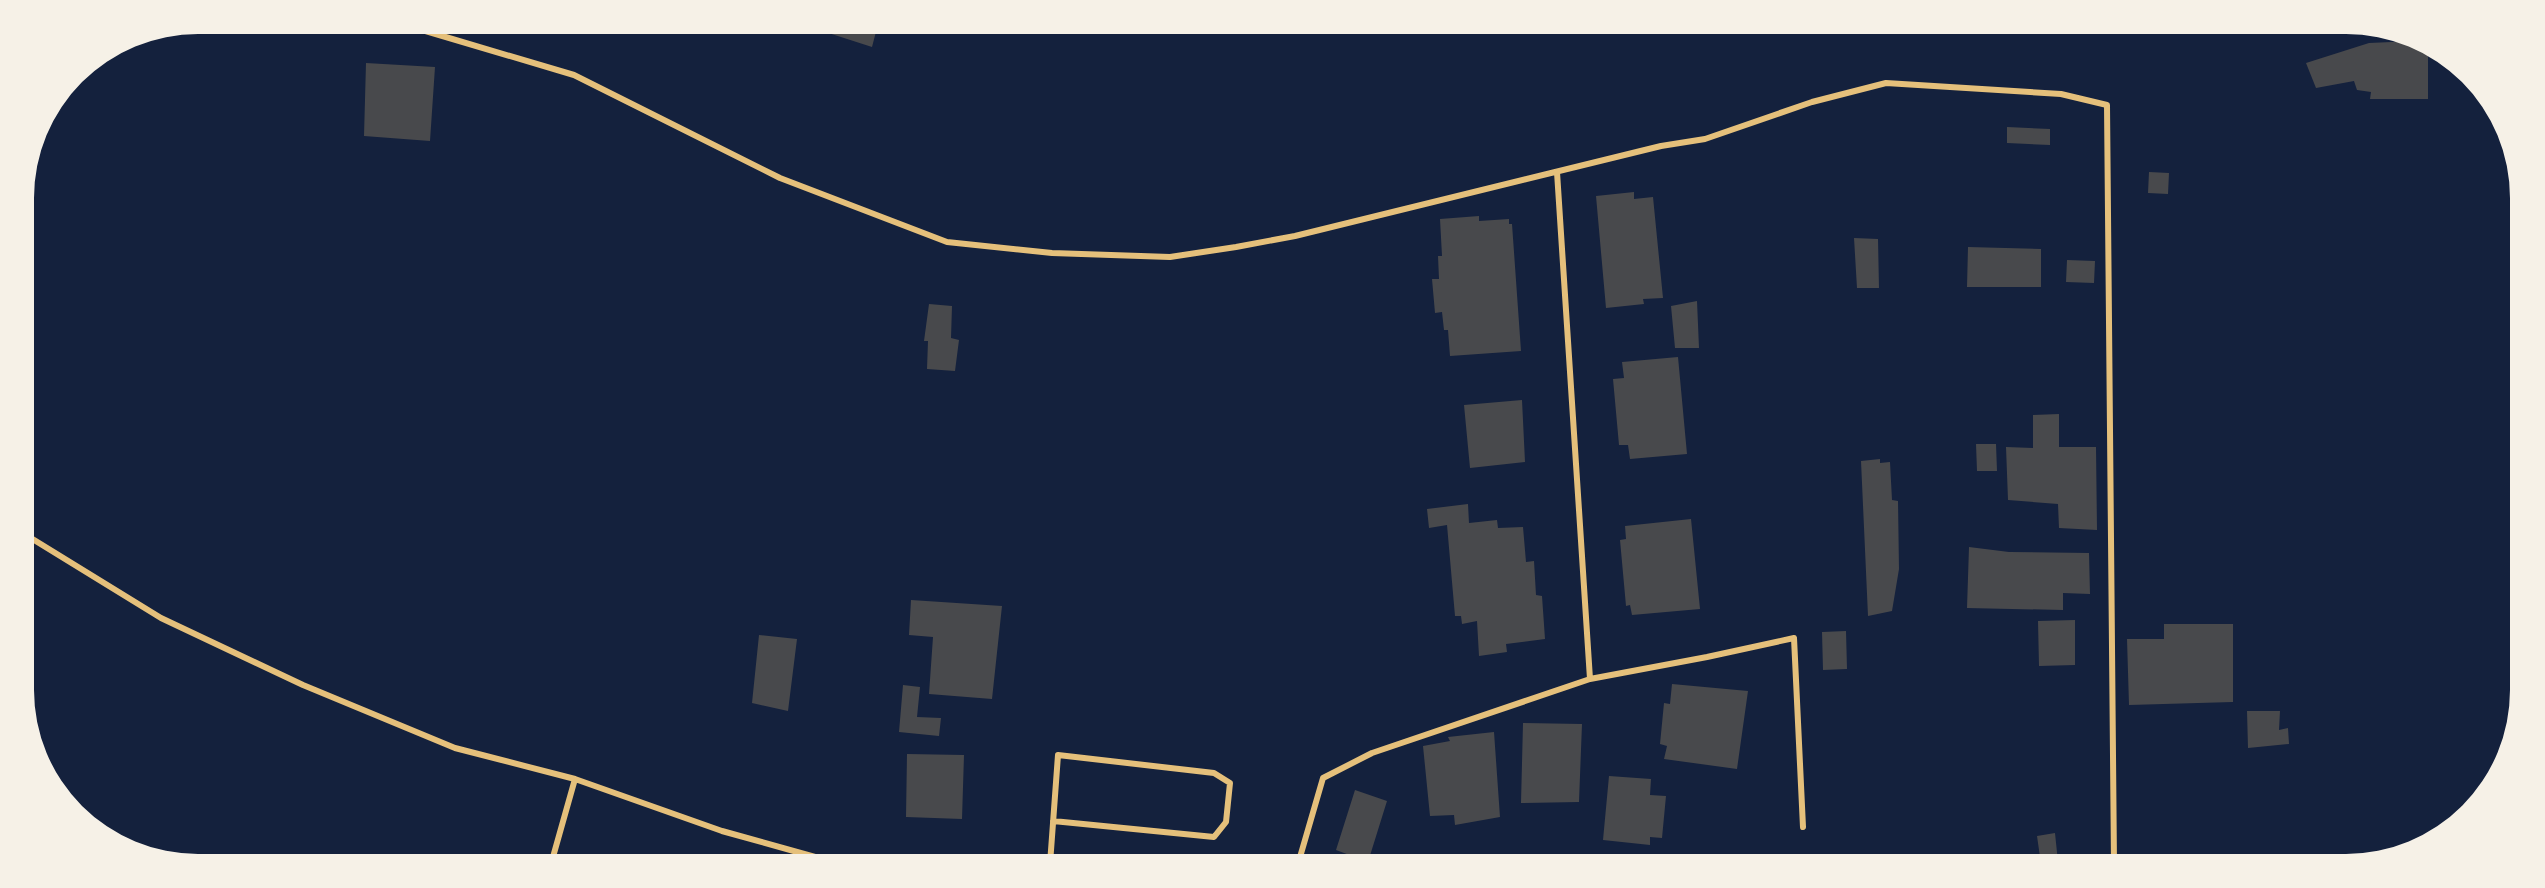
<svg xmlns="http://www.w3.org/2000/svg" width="2545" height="888" font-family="'Golos Text',sans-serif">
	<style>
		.building { fill: #48494c }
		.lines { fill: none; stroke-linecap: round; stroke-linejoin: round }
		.minor { stroke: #e5c07b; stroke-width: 6 }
	</style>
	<rect width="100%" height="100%" fill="#14213d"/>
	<path class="building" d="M814,24h64l-6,23 -59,-19z
		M2414,41l14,9v49h-58l1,-7 -14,-2 -3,-9 -38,7 -10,-25 63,-20z
		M366,63l69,4 -5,74 -66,-5z
		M2007,127l43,2v16l-43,-2z
		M2149,172l20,1 -1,21 -20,-1z
		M1634,192v7l19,-2 10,101 -20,1 1,5 -38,4 -10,-112z
		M1479,216v5l30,-2v5h3l9,127 -71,5 -2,-26h-4l-2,-18 -7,1 -3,-34h7l-1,-23h4l-2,-37z
		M1854,238l24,1 1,49h-22z
		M1968,247l73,2v38h-74z
		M2067,260l28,1 -1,22 -28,-1z
		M1697,301l2,47h-24l-4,-42z
		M929,304l23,2 -1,32 8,2 -4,31 -28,-2 1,-28h-4z
		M1678,357l9,97 -57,5 -2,-14h-9l-6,-66 11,-1 -2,-16z
		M1522,400l3,62 -55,6 -6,-63z
		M2059,414v33h37l1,83 -38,-2 -1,-24 -50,-4 -2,-53 27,1v-33z
		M1976,444h20l1,27h-20z
		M1880,459v4l10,-1 2,38 6,1 1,68 -7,42 -24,5 -7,-155z
		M1468,504l1,19 28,-3 1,8 25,-1 3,35 8,-1 2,34 6,1 3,43 -39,5 1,8 -28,4 -2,-35 -15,3 -1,-8h-6l-8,-91 -18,3 -2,-19z
		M1691,519l9,90 -68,6 -2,-10 -4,1 -6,-66 6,-1 -1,-13z
		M1969,547l40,5 80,1 1,41 -27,-1v17l-96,-2z
		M911,600l91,6 -10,93 -63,-5 4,-57 -24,-2z
		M2075,620v45l-36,1 -1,-45z
		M2164,624h69v78l-104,3 -2,-66h37z
		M1846,631l1,38 -24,1 -1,-38z
		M759,635l38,4 -9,72 -36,-8z
		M1672,684l76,7 -11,78 -73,-10 3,-13 -7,-2 4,-41 6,1z
		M903,685l17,2 -3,30 24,1 -2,18 -40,-4z
		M2247,711h33l-1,19 9,-2 1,16 -41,4z
		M1523,723l59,1 -3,78 -58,1z
		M1494,732l6,85 -45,8 -1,-10 -24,1 -7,-70 27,-5 -2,-4z
		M907,754l57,1 -2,64 -56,-2z
		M1609,776l42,3 -1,16 16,1 -4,42 -12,-1v8l-47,-5z
		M1355,790l32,11 -19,61 -32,-12z
		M2474,805l-11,12 -2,-11z
		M2055,833l3,29 -17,2 -4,-28z"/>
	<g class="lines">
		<path class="minor" d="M402,24l172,51 206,103 167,64 105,11 118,4 66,-10 59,-11 366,-90 44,-7 107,-37 74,-19 175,11 46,11 7,759
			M1557,172l33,507
			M26,535l135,83 142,67 152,63 120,31 147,52 111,31 48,2
			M551,864l24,-85
			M1050,864l8,-109 156,18 16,10 -4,39 -12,15 -161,-16
			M1298,864l25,-86 49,-25 218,-74 117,-22 87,-19 9,189"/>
	</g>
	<path d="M0 0H2545V888H0ZM198 34H2346A164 164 0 0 1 2510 198V690A164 164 0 0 1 2346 854H198A164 164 0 0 1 34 690V198A164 164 0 0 1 198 34Z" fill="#f6f1e7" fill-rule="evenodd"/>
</svg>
